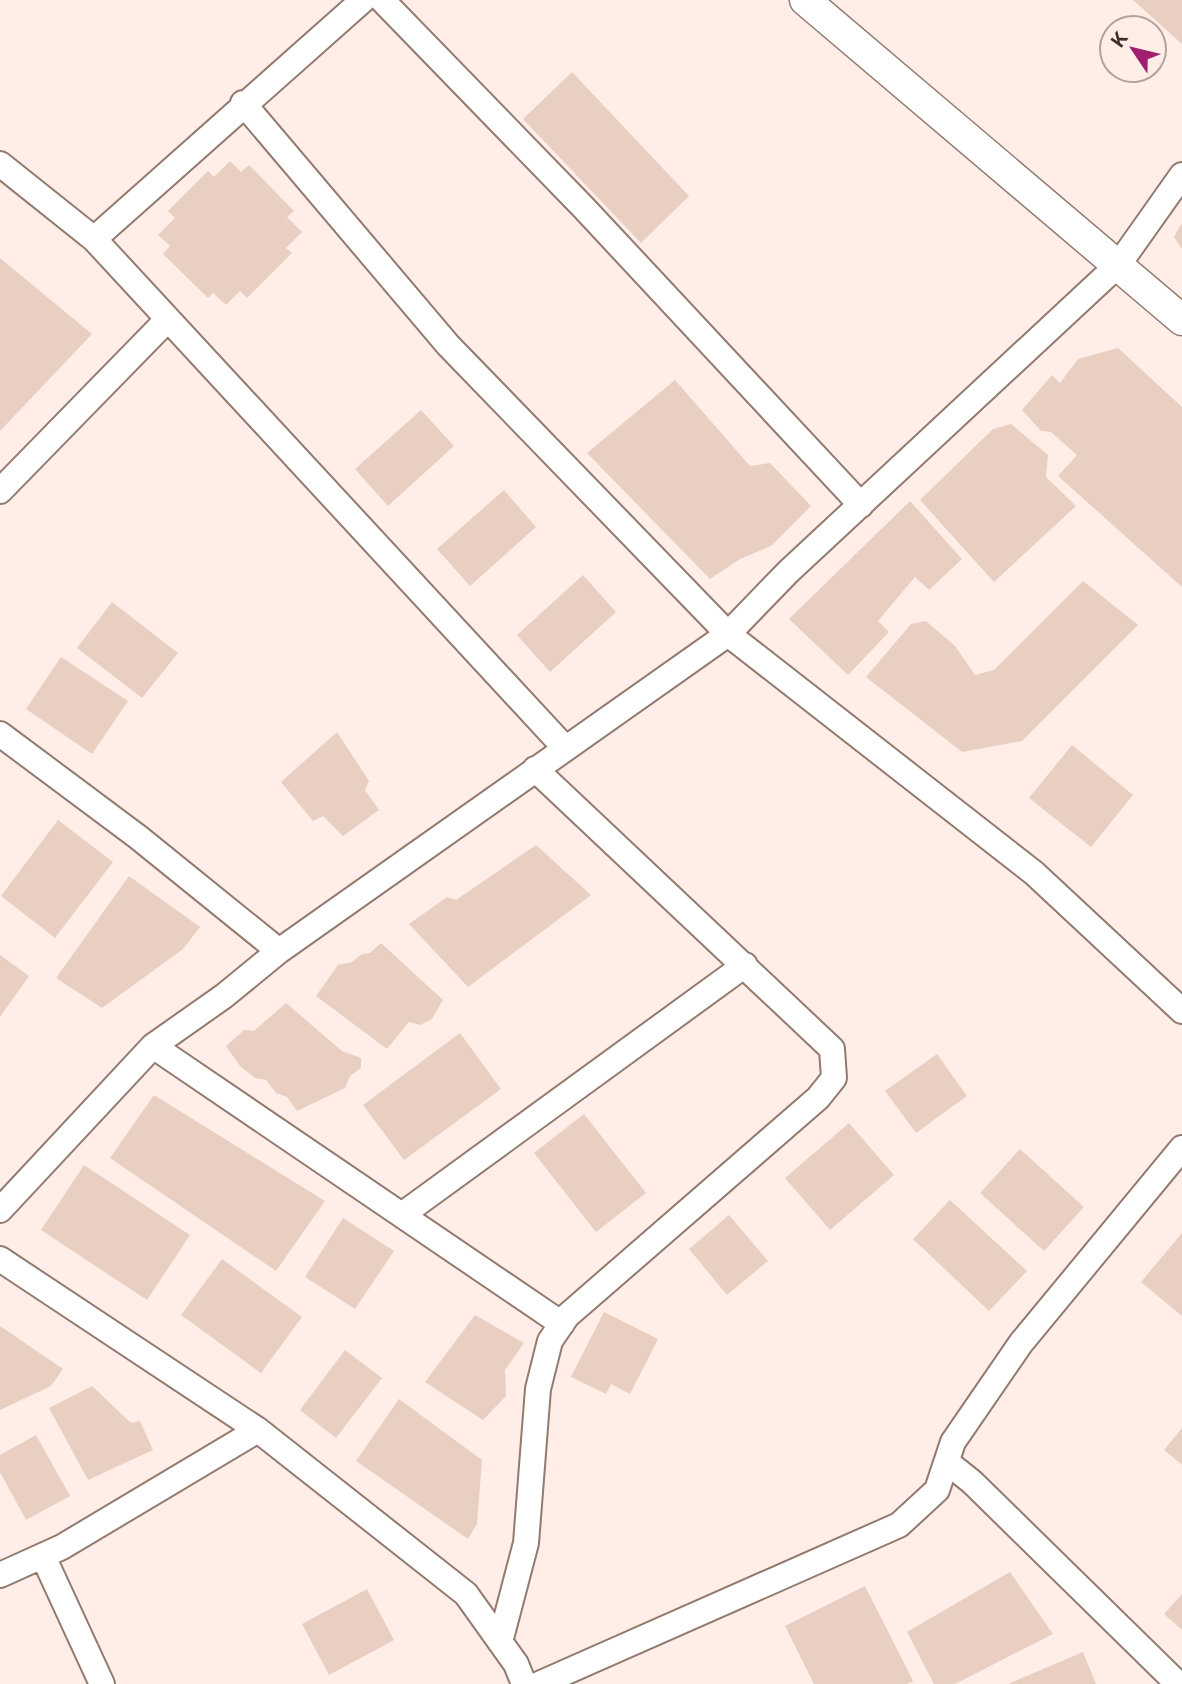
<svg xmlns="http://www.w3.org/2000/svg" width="1182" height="1684" font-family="Inter,sans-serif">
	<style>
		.building { fill: #e9cec2 }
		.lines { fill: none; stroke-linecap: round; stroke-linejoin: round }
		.minor-casing { stroke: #927a6f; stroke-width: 28 }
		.tertiary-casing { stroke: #927a6f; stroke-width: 33 }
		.minor { stroke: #fff; stroke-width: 24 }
		.tertiary { stroke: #fff; stroke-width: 30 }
	</style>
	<rect width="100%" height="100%" fill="#ffeee7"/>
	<path class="building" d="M1133,0h49v44z
		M572,72l117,124 -48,47 -118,-124z
		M230,161l11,11 8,-7 45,46 -7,6 15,15 -16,16 6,5 -45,45 -7,-7 -14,14 -13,-12 -5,5 -45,-44 7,-8 -12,-11 17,-17 -7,-7 40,-40 6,6z
		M1182,223v26l-8,-12z
		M0,258l92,76 -92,97z
		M1118,348l64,59v180l-124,-111 19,-21 -26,-23 -10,-1 -19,-21 30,-35 8,8 18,-24z
		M675,380l75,86 20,-3 41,43 -40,40 -31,13 -30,20 -123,-126z
		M421,410l33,36 -66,60 -33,-37z
		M1011,424l37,31 -2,22 30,29 -82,76 -74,-82 73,-71z
		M504,490l32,37 -66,59 -33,-37z
		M910,501l52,58 -33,31 -14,-13 -37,44 11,11 -41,43 -59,-56z
		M583,575l33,37 -66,60 -33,-37z
		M1083,581l55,44 -116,116 -60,11 -96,-75 45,-53 15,-3 29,25 20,29 19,-5z
		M112,602l66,51 -36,45 -65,-50z
		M61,657l67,44 -36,53 -66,-45z
		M337,732l32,49 -4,9 14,20 -36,26 -20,-20 -10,5 -32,-39z
		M1072,745l61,50 -42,52 -62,-49z
		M58,820l55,42 -58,76 -54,-42z
		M536,845l55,50 -123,92 -59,-63 38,-27 9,3z
		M129,876l71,51 -17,22 -81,59 -46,-30z
		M381,943l62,57 -11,19 -12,6 -11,-3 -22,27 -71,-53 22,-31 14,-3 10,-8 8,-1z
		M0,955l29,21 -29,41z
		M286,1003l56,48 19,7v10l-11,8 -5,12 -48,23 -10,-14 -11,-4 -10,-13 -11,-2 -15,-12 -14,-20 18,-16 10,1z
		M460,1033l41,56 -97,71 -41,-55z
		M937,1054l30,42 -51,37 -31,-42z
		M154,1095l171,106 -49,70 -166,-113z
		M584,1114l62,79 -50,39 -62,-79z
		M849,1123l45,52 -64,55 -45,-52z
		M1020,1149l64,58 -40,44 -64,-58z
		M84,1165l106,70 -43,65 -106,-70z
		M950,1200l77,71 -38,40 -76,-72z
		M729,1215l39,46 -41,34 -38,-46z
		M343,1218l51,33 -39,58 -50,-32z
		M1182,1233v83l-41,-34z
		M222,1259l80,58 -41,56 -80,-58z
		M604,1312l54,27 -28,55 -19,-10 -5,10 -35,-17z
		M475,1315l49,28 -19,27 1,26 -23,24 -58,-38z
		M0,1326l63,43 -12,17 -51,24z
		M345,1350l37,28 -46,60 -36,-28z
		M92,1386l39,37 9,-2 13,29 -65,30 -39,-72z
		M399,1399l83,61 -5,64 -9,15 -112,-78z
		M1182,1428v37l-18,-15z
		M36,1435l34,61 -44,24 -26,-48v-17z
		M1010,1572l43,62 -98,50h-21l-27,-52z
		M865,1586l48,95 -6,3h-93l-29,-58z
		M367,1589l27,51 -65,35 -27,-51z
		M1182,1594v36l-18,-16z
		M1083,1652l13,32h-88z"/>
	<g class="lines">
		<defs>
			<path id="minor" d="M382,0l202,208 277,297
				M243,103l205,242 280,289 306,239 148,138
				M0,164l94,75 471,509
				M94,239l269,-239
				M0,491l168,-172
				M0,734l138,103 141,114
				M153,1046l409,278
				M0,1210l153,-164 71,-50 55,-45 449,-317 60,-62 331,-308 63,-89
				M403,1214l342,-249
				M0,1259l258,171 208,164 50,70 8,20
				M947,1462l25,20 206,202
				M43,1556l59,128
				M0,1575l62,-28 196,-117
				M500,1642l26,-99 12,-154 12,-48 17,-25 251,-218 16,-20 -2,-29 -297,-280
				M539,1684l360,-159 38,-35 16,-48 68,-99 161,-195"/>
			<path id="tertiary" d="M805,0l377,320"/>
		</defs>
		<use href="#minor" class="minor-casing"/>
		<use href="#tertiary" class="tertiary-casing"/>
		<use href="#minor" class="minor"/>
		<use href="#tertiary" class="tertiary"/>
	</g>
	<g transform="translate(1133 49) rotate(305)"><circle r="33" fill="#ffeee7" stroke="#b0a29c" stroke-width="2"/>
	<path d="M0-5L12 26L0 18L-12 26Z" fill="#a01f71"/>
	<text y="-10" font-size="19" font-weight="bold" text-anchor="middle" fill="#3a302b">K</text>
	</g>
</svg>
